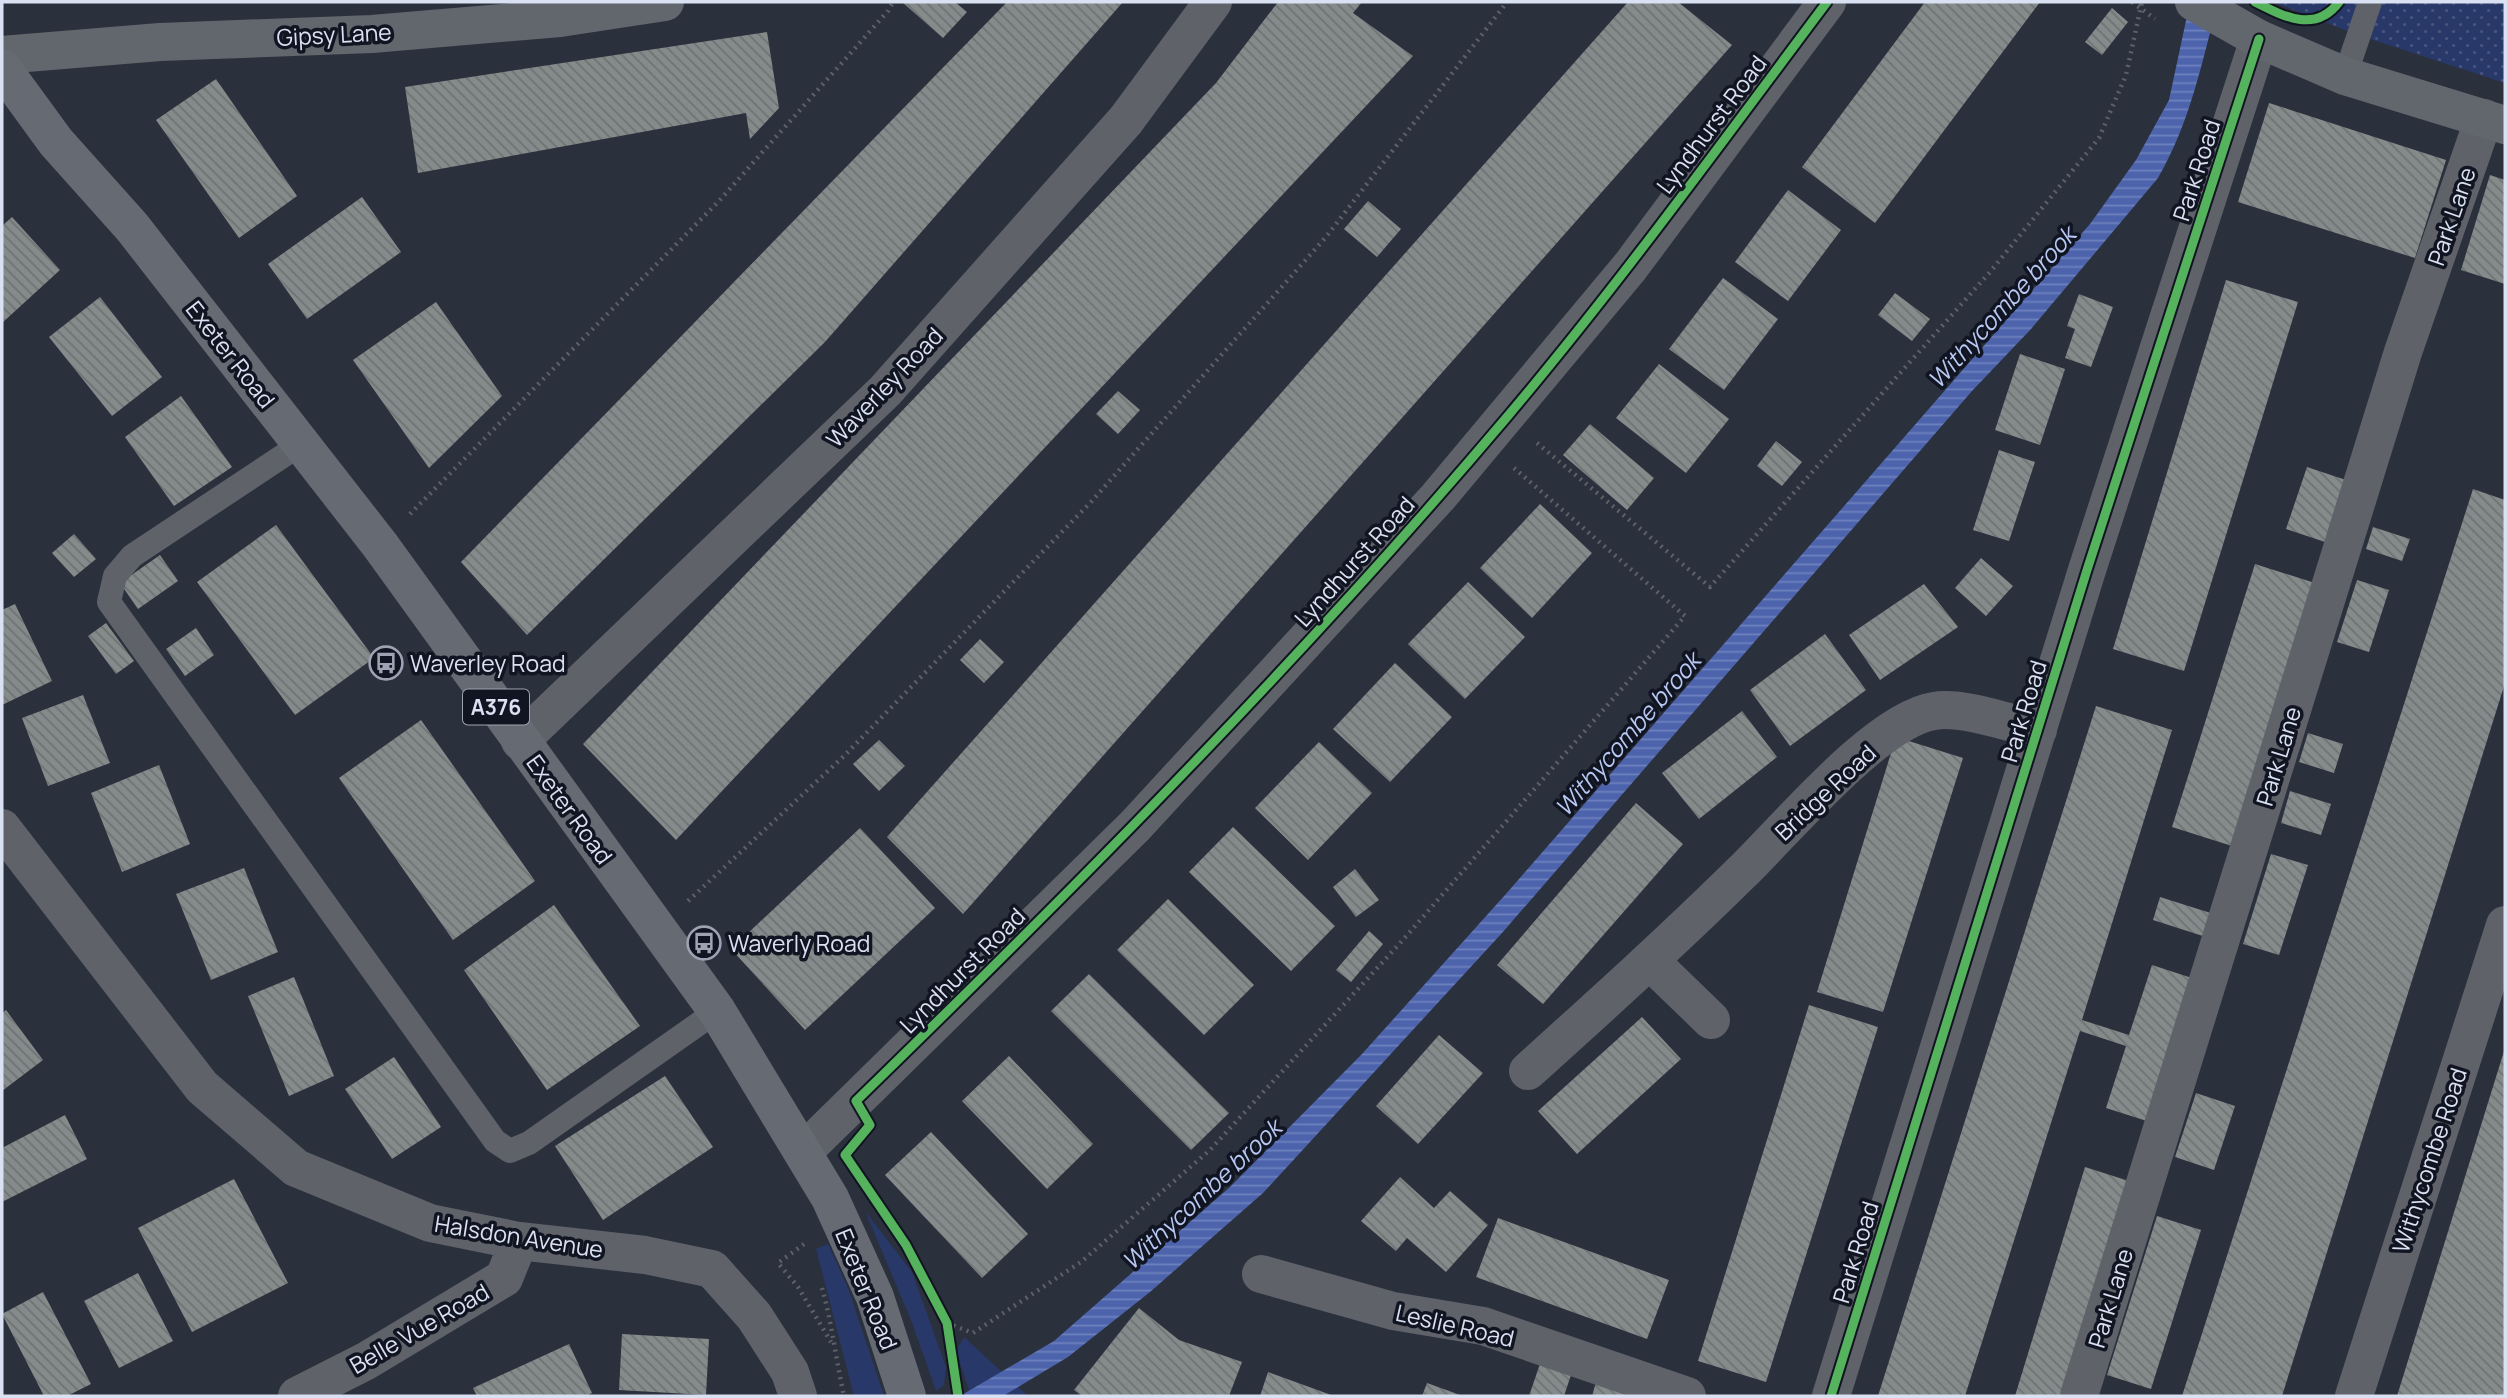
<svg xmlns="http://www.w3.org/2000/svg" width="2507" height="1398" font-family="Manrope,sans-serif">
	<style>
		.green { fill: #283868 }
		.park { fill: url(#park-dots) }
		.water { fill: url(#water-rules) }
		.building { fill: url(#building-back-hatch) }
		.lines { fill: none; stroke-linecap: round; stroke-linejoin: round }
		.path { stroke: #5e6068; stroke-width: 4.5; stroke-dasharray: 2 5; stroke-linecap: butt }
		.lane { stroke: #5f6269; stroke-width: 24 }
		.street { stroke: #5f6269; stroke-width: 38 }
		.secondary { stroke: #62666d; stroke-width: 38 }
		.highway { stroke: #666b73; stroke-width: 38 }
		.cycleway-casing { stroke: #111521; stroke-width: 13 }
		.cycleway { stroke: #56b35d; stroke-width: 9 }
		.labels { text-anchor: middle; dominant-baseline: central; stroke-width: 7; stroke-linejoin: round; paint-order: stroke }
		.shield { fill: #111521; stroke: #9ea4b3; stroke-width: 2 }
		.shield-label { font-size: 21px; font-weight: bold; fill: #dae1f2 }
		.street-label { font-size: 23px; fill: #dae1f2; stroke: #111521 }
		.poi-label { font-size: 23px; fill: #dae1f2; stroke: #111521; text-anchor: start }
		.water-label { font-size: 24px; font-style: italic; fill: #b8c8f3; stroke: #111521 }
	</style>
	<defs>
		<pattern id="park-dots" width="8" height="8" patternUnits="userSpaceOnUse" patternTransform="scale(1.75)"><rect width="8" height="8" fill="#283868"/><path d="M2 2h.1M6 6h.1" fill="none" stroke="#47547e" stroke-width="1.8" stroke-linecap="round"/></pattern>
		<pattern id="water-rules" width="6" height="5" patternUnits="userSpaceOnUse" patternTransform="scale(1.75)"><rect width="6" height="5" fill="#4d64ad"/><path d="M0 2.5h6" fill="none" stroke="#6e81bd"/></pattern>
		<pattern id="building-back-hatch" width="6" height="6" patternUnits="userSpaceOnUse" patternTransform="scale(1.75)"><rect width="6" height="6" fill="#858a8a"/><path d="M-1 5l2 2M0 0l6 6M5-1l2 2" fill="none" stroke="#6d7273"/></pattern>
	</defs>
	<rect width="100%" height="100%" fill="#2b303d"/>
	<path class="green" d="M865,1211l47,61 34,95 -2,18 -8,6 -25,-71z
		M828,1244l20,44 36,108h-30l-38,-147z
		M964,1337l64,59h-57l-15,-45z"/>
	<path class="park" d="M2273,2h232v81l-147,-48z"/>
	<path class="water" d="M2190,2h28c-16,60 -28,121 -60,176l-127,151 -59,62 -470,542 -239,260 -113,99 -82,65 -65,39h-43l94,-55 176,-154 132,-133 143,-159 585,-671 46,-64 33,-60z"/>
	<path class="building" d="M902,2h53l12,10 -24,26z
		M1007,2h116l-298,340 -298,293 -66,-73z
		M1278,2h84l-9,11 60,43 -737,784 -93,-96 633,-661z
		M1628,2h50l54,43 -769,869 -76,-77z
		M1925,2h115l-165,221 -73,-56z
		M2112,8l16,14 -26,33 -17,-13z
		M767,32l12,76 -29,31 -4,-26 -328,60 -13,-86z
		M216,79l81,117 -58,42 -83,-118z
		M2269,103l177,57 -31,98 -177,-56z
		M2490,175l15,5v104l-44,-14z
		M1788,190l53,40 -53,71 -53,-39z
		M362,197l39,55 -94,67 -39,-55z
		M1368,201l33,28 -24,28 -33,-28z
		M12,217l48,53 -58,53v-97z
		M1723,278l55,41 -54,71 -55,-41z
		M2226,280l72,22 -114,369 -71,-22z
		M1895,293l35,26 -18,22 -34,-26z
		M2079,294l34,13 -22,60 -26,-9 10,-29 -8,-3z
		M100,297l62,80 -50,39 -63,-79z
		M436,302l66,94 -73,72 -76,-108z
		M2020,354l45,15 -25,76 -45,-15z
		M1659,364l70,55 -43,54 -70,-55z
		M1118,391l22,19 -22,24 -22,-20z
		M181,396l51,71 -58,39 -49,-69z
		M1590,424l64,54 -27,32 -64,-55z
		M1776,441l26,21 -20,24 -25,-20z
		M1999,450l36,12 -26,79 -36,-11z
		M2307,467l45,15 -21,62 -45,-15z
		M2473,489l32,11v183l-223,713h-100z
		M1540,504l52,49 -60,65 -52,-50z
		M276,525l98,133 -79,57 -98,-133z
		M2373,527l37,12 -8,22 -36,-12z
		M74,534l22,25 -22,18 -22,-24z
		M160,555l18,26 -40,28 -18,-26z
		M1981,558l32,28 -27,30 -31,-28z
		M2255,564l60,19 -83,263 -60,-19z
		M2357,580l32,10 -20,62 -32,-10z
		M1468,582l57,55 -60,62 -57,-55z
		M1924,584l34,43 -78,53 -31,-45z
		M15,604l37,77 -50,24v-95z
		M106,623l28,38 -18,13 -28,-38z
		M196,628l18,27 -29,21 -19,-27z
		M1825,634l41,56 -76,56 -40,-56z
		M980,639l24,23 -20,21 -24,-23z
		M1395,663l57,54 -62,65 -57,-53z
		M83,695l27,68 -62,23 -26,-68z
		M2096,706l76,24 -90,290 47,15 23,-70 43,14 -45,143 -44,-14 20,-62 -46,-15 -115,365h-87z
		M1742,711l35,46 -78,62 -37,-46z
		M421,720l114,161 -82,59 -114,-162z
		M2308,733l35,11 -9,29 -35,-11z
		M1896,737l67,21 -80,254 -66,-20z
		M879,740l26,26 -26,25 -26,-27z
		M1319,742l53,51 -64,67 -53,-52z
		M159,765l31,79 -68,28 -31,-79z
		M2290,791l41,13 -10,31 -40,-12z
		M1636,803l47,41 -140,160 -46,-39z
		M1233,827l102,99 -44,45 -102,-99z
		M860,828l75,80 -130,122 -74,-81z
		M2271,854l37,11 -29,90 -36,-11z
		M244,868l34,84 -67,28 -35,-86z
		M1355,869l24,31 -23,17 -23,-30z
		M2160,897l57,18 -8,23 -56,-18z
		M1168,899l86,86 -50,50 -87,-85z
		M554,905l86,121 -93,64 -83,-120z
		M1369,931l14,13 -32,38 -15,-12z
		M1089,974l140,139 -38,37 -140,-139z
		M294,977l40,99 -45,20 -41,-100z
		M1809,1005l69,22 -112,355 -68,-21z
		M6,1010l37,50 -41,31v-78z
		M1642,1017l39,42 -104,95 -39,-43z
		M1439,1035l44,38 -65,71 -42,-38z
		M2505,1048v348h-108z
		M1009,1056l84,88 -46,45 -85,-88z
		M394,1057l47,70 -49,32 -47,-70z
		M665,1076l48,71 -110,73 -48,-74z
		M2196,1093l39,13 -21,64 -39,-13z
		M65,1115l22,44 -85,43v-54z
		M931,1132l97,102 -46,44 -97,-103z
		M2085,1167l47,15 -69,214h-48z
		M1400,1177l34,31 16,-17 38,34 -42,47 -39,-34 -11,13 -35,-30z
		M234,1179l54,104 -96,49 -54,-104z
		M2157,1216l44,14 -50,159 -44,-14z
		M1498,1218l171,62 -22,59 -171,-62z
		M138,1273l35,68 -54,27 -35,-67z
		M43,1292l48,92 -24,12h-23l-42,-82z
		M1139,1308l40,32 63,22 -13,34h-147l-8,-6z
		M622,1334l87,5 -3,56 -87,-5z
		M569,1344l23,49 -6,3h-109l-4,-8z
		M1543,1355l31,11 -10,30h-35z
		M1268,1372l66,24h-74z
		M1598,1375l49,21h-55z
		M1427,1383l36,13h-41z"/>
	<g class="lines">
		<path class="path" d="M2132,2l23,17
			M1537,443l173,144 280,-315 109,-134 27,-63 16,-73
			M410,514l309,-313 169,-190 5,-9
			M688,901l156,-145 246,-253 236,-266 181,-235
			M804,1244l-26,19 20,24 33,55
			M822,1288c10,35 14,72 22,108
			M947,1323l26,10 108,-71 129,-112 192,-209 283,-325 -171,-148"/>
		<path class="lane" d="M2345,76l25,-74
			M301,444l-169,112 -17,20 -6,26 386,539 15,10 19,-8 188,-132"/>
		<path class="street" d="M520,741l365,-350 241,-271 87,-118
			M2,828l200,259 94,81 134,55 89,18 126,14 67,14 42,47 36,56 8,24
			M1650,961l61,59
			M1528,1071c72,-65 144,-130 213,-198 43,-41 135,-153 193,-162 28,-5 75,12 104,19
			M804,1151l331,-325 303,-329 192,-230 197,-265
			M1261,1274l132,37 90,15 204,70
			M297,1396l69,-35 138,-83 15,-37
			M1831,1396l256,-826 172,-531
			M2079,1396l324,-1044 81,-234
			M2354,1396l151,-471"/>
		<path class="secondary" d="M2194,2l65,37 86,37 160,49
			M2,55l158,-13 212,-8 188,-16 105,-16"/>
		<path class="highway" d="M2,68l54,74 76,85 248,318 337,466 113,187 45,99 32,99"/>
		<defs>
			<path id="cycleway" d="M2255,2c28,14 60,32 84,0
				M958,1396l-11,-73 -41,-78 -61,-90 25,-30 -14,-24c226,-220 448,-444 651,-684 113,-134 215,-275 320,-415
				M1831,1396l256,-826 172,-531"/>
		</defs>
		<use href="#cycleway" class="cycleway-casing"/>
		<use href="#cycleway" class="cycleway"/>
	</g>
	<defs>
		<symbol id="bus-ring" viewBox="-11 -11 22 22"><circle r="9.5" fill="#111521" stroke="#9da3b3" stroke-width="1.5"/><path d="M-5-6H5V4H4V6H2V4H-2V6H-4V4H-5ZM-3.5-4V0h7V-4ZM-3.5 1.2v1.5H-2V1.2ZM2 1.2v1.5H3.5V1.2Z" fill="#9da3b3"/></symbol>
	</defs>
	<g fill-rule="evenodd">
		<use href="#bus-ring" x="367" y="644" width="38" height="38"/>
		<use href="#bus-ring" x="685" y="924" width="38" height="38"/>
	</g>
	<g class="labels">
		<rect class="shield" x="463" y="689.5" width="66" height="35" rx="5"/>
		<g class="shield-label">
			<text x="496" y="707">A376</text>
		</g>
		<g class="street-label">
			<text transform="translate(334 34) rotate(-3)">Gipsy Lane</text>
			<text transform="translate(1711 124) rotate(-53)">Lyndhurst Road</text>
			<text transform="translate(2196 170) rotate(-72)">Park Road</text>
			<text transform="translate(2451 216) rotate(-71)">Park Lane</text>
			<text transform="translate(231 354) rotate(52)">Exeter Road</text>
			<text transform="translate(884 387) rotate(-46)">Waverley Road</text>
			<text transform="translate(1354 561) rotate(-48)">Lyndhurst Road</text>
			<text transform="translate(2023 711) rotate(-73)">Park Road</text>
			<text transform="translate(2278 756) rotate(-73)">Park Lane</text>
			<text transform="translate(1825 792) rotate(-43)">Bridge Road</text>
			<text transform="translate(570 809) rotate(54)">Exeter Road</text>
			<text transform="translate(962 970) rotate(-45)">Lyndhurst Road</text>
			<text transform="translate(2429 1160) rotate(-72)">Withycombe Road</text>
			<text transform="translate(519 1236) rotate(9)">Halsdon Avenue</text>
			<text transform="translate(1855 1252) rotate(-73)">Park Road</text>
			<text transform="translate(867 1289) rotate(68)">Exeter Road</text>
			<text transform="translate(2110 1298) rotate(-73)">Park Lane</text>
			<text transform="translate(1455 1325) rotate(13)">Leslie Road</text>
			<text transform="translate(419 1328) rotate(-30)">Belle Vue Road</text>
		</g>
		<g class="poi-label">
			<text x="410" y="663">Waverley Road</text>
			<text x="728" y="943">Waverly Road</text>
		</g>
		<g class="water-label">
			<text transform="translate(2001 307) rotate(-48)">Withycombe brook</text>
			<text transform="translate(1627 734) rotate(-49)">Withycombe brook</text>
			<text transform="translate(1201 1194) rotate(-43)">Withycombe brook</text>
		</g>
	</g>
	<rect width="2507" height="1398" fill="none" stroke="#dae1f2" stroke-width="7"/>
</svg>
